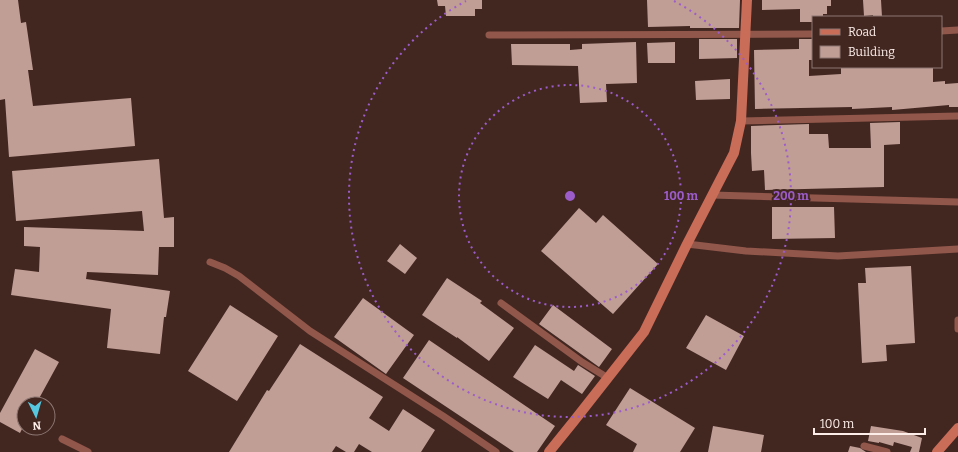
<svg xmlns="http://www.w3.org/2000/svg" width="958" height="452" font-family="Bitter,serif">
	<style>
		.building { fill: #c09e96 }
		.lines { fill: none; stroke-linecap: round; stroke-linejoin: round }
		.street { stroke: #92574b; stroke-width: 7 }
		.secondary { stroke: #c96c58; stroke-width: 10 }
		.ring { fill: none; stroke: #9c5cca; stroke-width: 2; stroke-dasharray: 2 4 }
		.centre { fill: #9c5cca; stroke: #422721; stroke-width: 2 }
		.ring-label { font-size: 12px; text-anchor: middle; font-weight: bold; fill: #9c5cca; stroke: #422721; stroke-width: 4; stroke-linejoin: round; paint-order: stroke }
	</style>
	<rect width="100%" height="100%" fill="#422721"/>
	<path class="building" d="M0,0h18l3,23 5,-1 7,48h-5l5,36 98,-8 4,48 -126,11 -4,-58 -5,1z
		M437,0h45v9h-7v7h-29l-1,-10h-7z
		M647,0h93l-1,28h-49v-2l-42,1z
		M762,0h69v6h-4v8h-4v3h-10v5h-13v-13l-38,1z
		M863,0h18l1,17h-9v-2l-9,1z
		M699,39h38v19l-38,1z
		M799,39h14v21h-4v16l32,-2v-7h92v15l12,-1v3l13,-1v24h-9v-2l-57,5v-3l-40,2v-2l-97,2 -1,-59 45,-1z
		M636,42l1,41 -31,1 1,18 -27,1 -2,-37 -66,-1 -1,-21h59v6l12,-1v-5z
		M675,42v21h-27l-1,-20z
		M730,79v20l-34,1 -1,-19z
		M900,122v22l-16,1v42l-119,3 -1,-20 -12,1 -1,-18v-27l58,-2v10h19l1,14h42l-1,-25z
		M159,159l5,59 10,-1v30h-15l-1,28 -71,-3 -1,7 84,12 -4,26h-2l-4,37 -53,-6 4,-39 -100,-14 4,-26 24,3 1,-25 -16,-1v-19l120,4 -2,-20 -126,10 -4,-50z
		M772,207h62l1,31 -63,1z
		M579,208l17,15 7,-8 55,49 -45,50 -72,-63z
		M400,244l17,14 -12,16 -18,-13z
		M911,266l4,77 -29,2 1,16 -25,2 -4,-80h8l-1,-15z
		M447,278l35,23 -2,2 34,25 -25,33 -32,-24v1l-35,-23z
		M363,298l51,37 -28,39 -52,-37z
		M230,305l48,31 -41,65 -49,-30z
		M553,305l59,44 -13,18 -60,-43z
		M706,315l38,21 -18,34 -40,-22z
		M429,340l126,86 -18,26h-23l-111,-74z
		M300,344l83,53 -14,21 20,13 14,-22 32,21 -14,22h-49l-13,-8 -5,8h-8l-10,-6 -4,6h-103l38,-62 2,1z
		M535,345l39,26 4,-6 17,11 -13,18 -21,-14 -13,19 -35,-22z
		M35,349l24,13 -23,42h-12v21l-4,8 -20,-11v-9z
		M630,388l65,40 -15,24h-47l4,-8 -31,-19z
		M713,426l51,9 -3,17h-53z
		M871,426l32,5 19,7 -3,14h-9l2,-5 -18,-5 -1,4 -14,-4v1l-11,-2z
		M850,446l10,2 6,4h-18z"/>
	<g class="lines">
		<path class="street" d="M941,31l17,-1
			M489,35l324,-1
			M741,121l217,-5
			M712,195l246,7
			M687,244l59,7 92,5 120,-7
			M210,262l15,6 14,8 71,55 133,85 53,36
			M501,303l81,59 26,16
			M958,320v9
			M62,439l26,13
			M864,446l23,6"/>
		<path class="secondary" d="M549,452l25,-31 70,-89 43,-88 47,-91 7,-32 6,-121
			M937,452l21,-24"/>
	</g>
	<g class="ring">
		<circle cx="570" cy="196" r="111"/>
		<path d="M674 1A221 221 0 1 1 466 1"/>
	</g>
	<circle cx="570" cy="196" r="6" class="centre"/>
	<g class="ring-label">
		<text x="681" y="200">100 m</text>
		<text x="791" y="200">200 m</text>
	</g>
	<rect x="812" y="16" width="130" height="52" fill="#422721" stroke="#8d7771"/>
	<rect x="820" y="29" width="20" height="6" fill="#c96c58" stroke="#8d7771"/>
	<text x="848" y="36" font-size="12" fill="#fdeeea">Road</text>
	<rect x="820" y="46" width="20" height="12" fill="#c09e96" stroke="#8d7771"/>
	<text x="848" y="56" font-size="12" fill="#fdeeea">Building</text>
	<g transform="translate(36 416) rotate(175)"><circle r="19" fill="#422721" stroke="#8d7771"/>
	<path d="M0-3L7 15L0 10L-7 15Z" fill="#56c9e1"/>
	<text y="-6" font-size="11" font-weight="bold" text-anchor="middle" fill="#fdeeea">N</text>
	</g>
	<path d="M814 428v6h111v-6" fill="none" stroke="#fdeeea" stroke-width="2"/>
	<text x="820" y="428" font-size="12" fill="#fdeeea" stroke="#422721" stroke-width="3" paint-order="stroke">100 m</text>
</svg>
